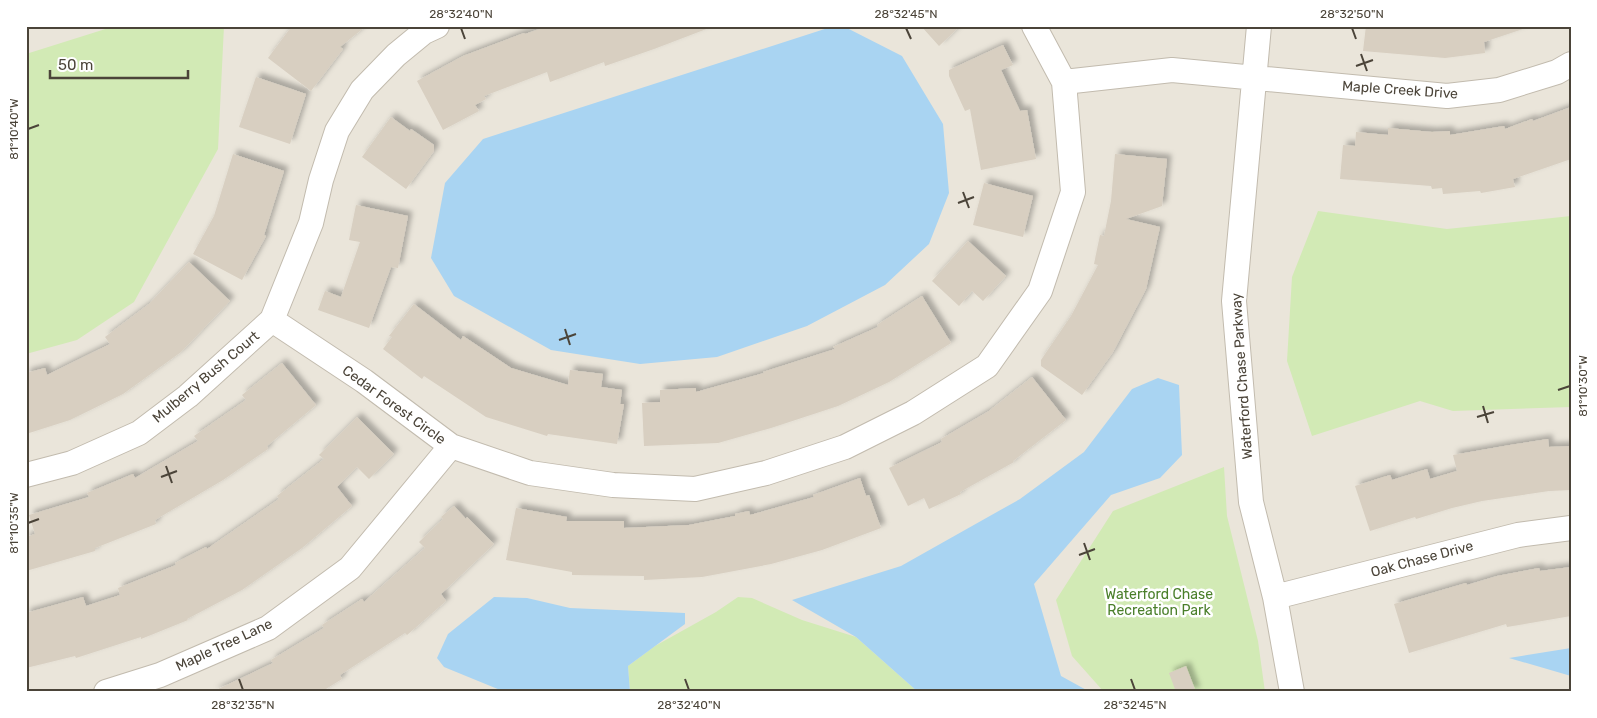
<svg xmlns="http://www.w3.org/2000/svg" width="1597" height="718" font-family="Rubik,sans-serif">
	<style>
		.residential { fill: #eae5da }
		.green { fill: #d2eab5 }
		.water { fill: #a9d4f2 }
		.building { fill: #d8cfc1; filter: url(#shadow) }
		.lines { fill: none; stroke-linecap: round; stroke-linejoin: round }
		.minor-casing { stroke: #c2bbae; stroke-width: 26 }
		.minor { stroke: #fff; stroke-width: 24 }
		.ticks { fill: none; stroke: #4b4439; stroke-width: 2 }
		.labels { text-anchor: middle; dominant-baseline: central; stroke-width: 5; stroke-linejoin: round; paint-order: stroke }
		.street-label { font-size: 14px; fill: #4b4439; stroke: #fff }
		.park-label { font-size: 14px; fill: #4a7f2a; stroke: #fff }
		.neatline { fill: none; stroke: #4b4439; stroke-width: 2 }
		.ticks-label { font-size: 12px; text-anchor: middle; fill: #4b4439 }
	</style>
	<defs>
		<filter id="shadow"><feDropShadow dx="4.5" dy="-4.5" stdDeviation="2.5" flood-color="#0004"/></filter>
	</defs>
	<rect width="100%" height="100%" fill="#f6f3ec"/>
	<path class="residential" d="M26,26h1545v666h-1545z"/>
	<path class="green" d="M115,26h109l-6,123 -84,153 -57,38 -51,14v-300z
		M1318,211l129,18 124,-13v191l-118,4 -33,-10 -108,35 -25,-75 5,-84z
		M1224,467l3,49 31,125 7,51h-161l-32,-36 -16,-56 57,-89z
		M738,597l14,1 50,22 54,17 62,55h-288l-2,-26 27,-20 61,-34z"/>
	<path class="water" d="M834,26h9l59,30 41,68 6,69 -20,51 -44,41 -78,41 -90,31 -77,7 -89,-14 -97,-54 -23,-38 14,-75 38,-44z
		M1158,378l21,7 3,70 -22,23 -49,17 -77,89 27,92 29,16h-172l-62,-55 -64,-37 109,-34 119,-67 64,-47 48,-63z
		M494,597l33,1 43,10 115,5v11l-57,42 2,26h-125l-61,-25 -7,-9 11,-24z
		M1571,648v28l-62,-18z"/>
	<path class="building" d="M292,26h74l-26,21 3,2 -32,42 -43,-33z
		M548,26h161v2l-55,21 -49,17 -1,-4 -54,20 -3,-10 -63,24 2,3 -11,6 4,6 -36,19 -26,-49 46,-25 61,-23 1,1z
		M921,26h39l-21,20z
		M1366,26h157v3l-39,13 1,11 -40,5 -82,-7z
		M1003,45l10,20 -12,5 19,41 7,-1 9,49 -55,11 -11,-61 -5,2 -16,-35v-6z
		M256,77l50,17 -16,50 -51,-17z
		M1571,107v52l-58,20 2,8 -34,6 -1,-2 -37,3 -1,-6 -10,1 -1,-3 -91,-7 3,-34 12,1 1,-14 32,3v-7l44,4 18,-1v4l54,-9 1,3 27,-10 1,2z
		M391,117l19,14 1,-2 23,16v6l-28,38 -44,-32z
		M233,154l51,17 -20,64 2,1 -24,44 -49,-26 21,-38z
		M1115,154l52,5 -5,47 -36,13 34,8 -14,62 -33,63 -31,43 -41,-29v-6l30,-44 27,-51 -4,-1 6,-29 4,1 7,-35z
		M984,183l49,13 -10,41 -50,-12z
		M356,205l52,11 -10,52 -7,-1 -22,61 -51,-18 7,-19 16,6 19,-55 -11,-2z
		M968,241l38,35 -23,25 -11,-10 -13,15 -27,-25z
		M189,262l41,39 -49,51 -58,42 -53,26 -44,14v-61l19,-5 2,7 63,-31 -5,-7 44,-33z
		M922,296l29,47 -62,39 -51,24 -67,22 -53,15 -74,3 -2,-43 18,-1v-12l36,-2v4l68,-19 -1,-1 72,-23 -2,-2 45,-20 -1,-2z
		M414,304l47,36 2,-4 48,32 57,17 2,-15 33,4 -2,13 21,3 -2,14h4l-7,40 -69,-10 -1,2 -61,-19 -62,-41 -2,3 -39,-30 9,-12 -3,-1z
		M282,363l34,42 -49,41 1,3 -45,31 -68,40 1,4 -61,24v3l-69,20v-34l9,-3 -6,-19 60,-18 -2,-4 46,-19 2,4 63,-37 -4,-5 52,-36 -4,-5z
		M1032,377l34,43 -53,41 1,1 -54,30 1,2 -32,15 -5,-11 -16,8 -19,-38 53,-26 -1,-3 48,-28z
		M357,417l37,37 -25,25 -12,-12 -20,20 15,19 -50,42 -60,42 -55,29 1,1 -47,19v-2l-65,21 -1,-2 -49,12v-55l57,-16 3,9 34,-11 -2,-7 58,-23 -1,-2 31,-16 1,2 72,-50 -2,-3 47,-37 -5,-4z
		M1548,439l1,8 22,-1v44l-22,1 -67,10 -30,7 -36,11 -1,-2 -45,14 -15,-45 35,-11 2,5 35,-11 3,10 27,-8 -4,-16 57,-10z
		M860,478l6,18 3,-1 12,33 -59,22 -51,14 -69,13 -58,3v-4l-72,-1v-3l-66,-12 10,-52 51,9 -1,4h58v7l65,-3 46,-9v-2l14,-3 1,4 64,-18 -1,-2z
		M454,506l12,13 1,-2 27,27 -53,50 5,7 -39,34 -2,-2 -65,42 2,4 -21,13h-109l61,-29 -2,-3 53,-32 -2,-3 40,-26 2,3 61,-54 -6,-6 24,-23 -2,-2z
		M1571,567v49l-64,11 -1,-3 -97,29 -15,-49 72,-21 1,2 30,-9 42,-8 1,3z
		M1186,666l10,26h-20l-7,-19z"/>
	<g class="lines">
		<defs>
			<path id="minor" d="M437,26l-13,6 -28,23 -34,35 -25,41 -16,49 -10,43 -39,97 92,61 87,65 79,27 83,12 82,4 71,-16 79,-26 68,-34 74,-47 53,-75 33,-99 -9,-110 -30,-56
				M1259,26l-25,275 17,201 24,95 17,95
				M1064,82l108,-12 275,26 52,-6 58,-18 14,-8
				M26,475l46,-12 67,-30 49,-37 84,-76
				M1275,597l243,-62 53,-7
				M106,692l54,-17 108,-47 82,-60 101,-122"/>
		</defs>
		<use href="#minor" class="minor-casing"/>
		<use href="#minor" class="minor"/>
	</g>
	<path class="ticks" d="M461,28l4,11M906,28l5,11M1352,28l4,11M1361,54l6,17M1356,66l17,-6M28,129l11,-4M963,192l6,16M958,203l16,-6M565,329l5,16M559,340l17,-6M1558,390l12,-4M1483,406l5,17M1477,417l17,-5M166,466l6,17M161,477l16,-6M28,523l11,-4M1084,543l6,17M1079,555l16,-6M239,679l4,11M685,679l4,11M1131,679l4,11"/>
	<g class="labels">
		<g class="street-label">
			<text transform="translate(1400 90) rotate(4)">Maple Creek Drive</text>
			<text transform="translate(1242 376) rotate(-94)">Waterford Chase Parkway</text>
			<text transform="translate(206 377) rotate(-40)">Mulberry Bush Court</text>
			<text transform="translate(394 405) rotate(36)">Cedar Forest Circle</text>
			<text transform="translate(1422 559) rotate(-15)">Oak Chase Drive</text>
			<text transform="translate(224 645) rotate(-25)">Maple Tree Lane</text>
		</g>
		<g class="park-label">
			<text x="1159" y="594">Waterford Chase<tspan x="1159" dy="16">Recreation Park</tspan></text>
		</g>
	</g>
	<rect width="1597" height="718" fill="none" stroke="#ffffff" stroke-width="55"/>
	<path d="M50 70v8h138v-8" fill="none" stroke="#4b4439" stroke-width="2.5"/>
	<text x="58" y="70" font-size="15" fill="#4b4439" stroke="#ffffff" stroke-width="4" paint-order="stroke">50 m</text>
	<rect x="28" y="28" width="1542" height="662" class="neatline"/>
	<g class="ticks-label">
		<text x="461" y="18">28°32'40"N</text>
		<text x="906" y="18">28°32'45"N</text>
		<text x="1352" y="18">28°32'50"N</text>
		<text transform="translate(14 129) rotate(-90)" y="4">81°10'40"W</text>
		<text transform="translate(1583 386) rotate(-90)" y="4">81°10'30"W</text>
		<text transform="translate(14 523) rotate(-90)" y="4">81°10'35"W</text>
		<text x="243" y="709">28°32'35"N</text>
		<text x="689" y="709">28°32'40"N</text>
		<text x="1135" y="709">28°32'45"N</text>
	</g>
</svg>
